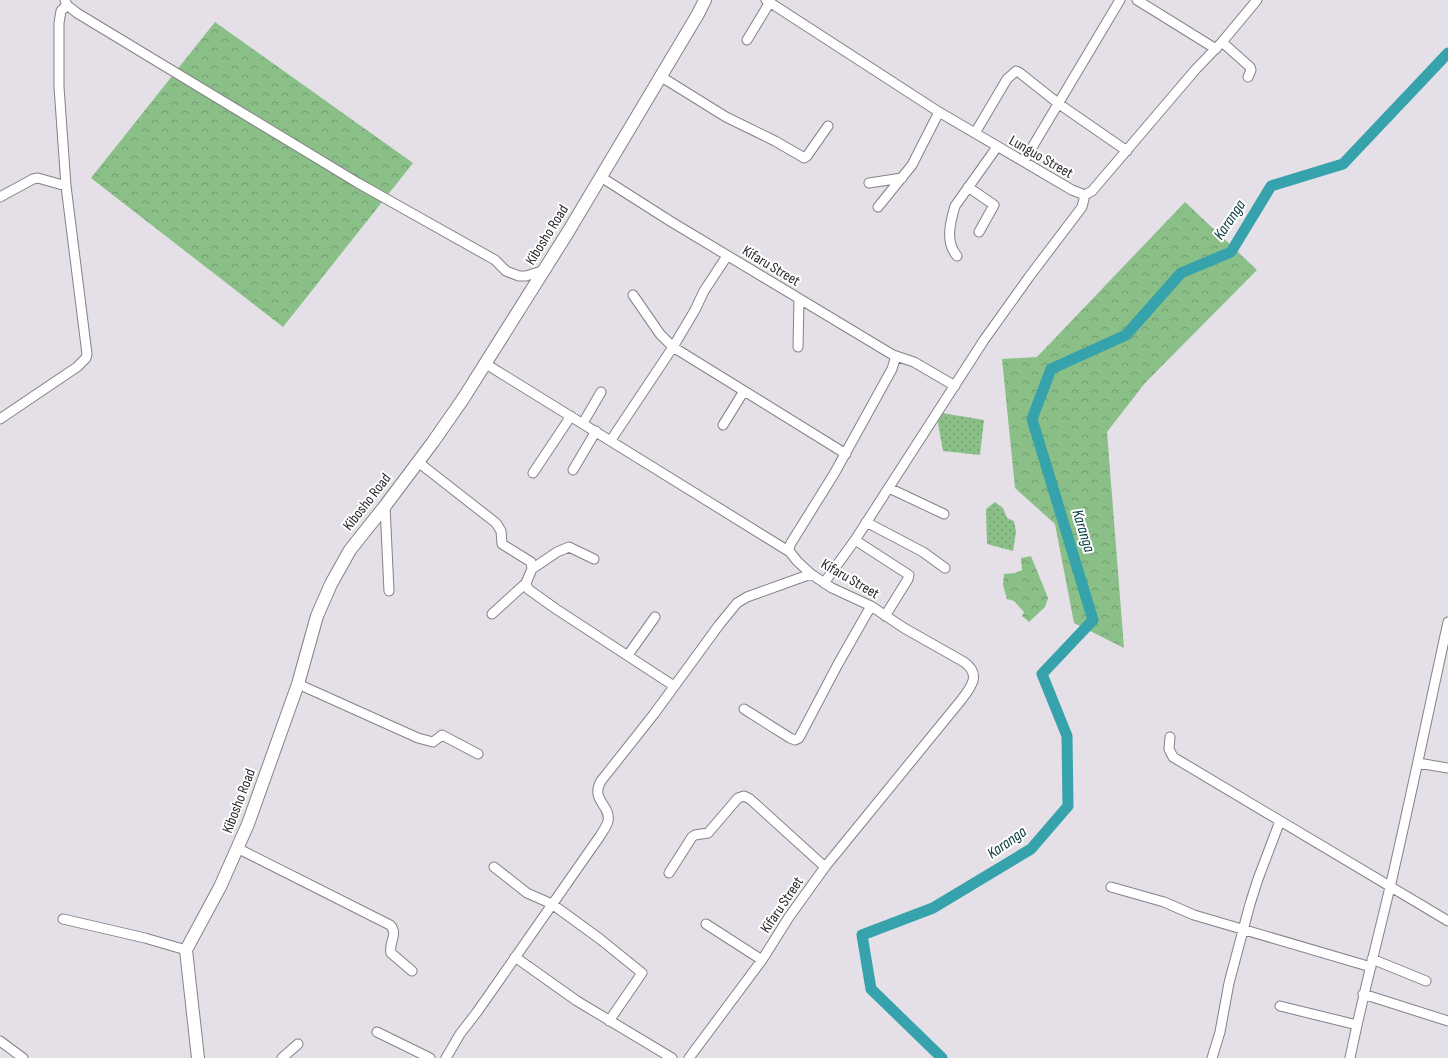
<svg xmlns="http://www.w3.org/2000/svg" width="1448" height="1058" font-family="'Sofia Sans Condensed',sans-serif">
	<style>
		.grass { fill: url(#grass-dots) }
		.forest { fill: url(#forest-crowns) }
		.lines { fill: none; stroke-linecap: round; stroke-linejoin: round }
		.river { stroke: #35a2ac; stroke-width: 11 }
		.minor-casing { stroke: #858188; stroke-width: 11 }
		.major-casing { stroke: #858188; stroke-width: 14 }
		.minor { stroke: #fff; stroke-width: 9 }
		.major { stroke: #fff; stroke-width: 12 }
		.labels { text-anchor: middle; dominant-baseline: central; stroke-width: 4; stroke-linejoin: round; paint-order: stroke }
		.street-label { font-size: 15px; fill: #2b2a2c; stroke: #fff }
		.water-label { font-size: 16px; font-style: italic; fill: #06393e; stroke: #fff }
	</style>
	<defs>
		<pattern id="grass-dots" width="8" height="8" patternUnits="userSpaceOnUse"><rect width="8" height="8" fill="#8ac088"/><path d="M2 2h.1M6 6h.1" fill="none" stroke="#719c6f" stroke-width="1.8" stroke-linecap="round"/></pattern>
		<pattern id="forest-crowns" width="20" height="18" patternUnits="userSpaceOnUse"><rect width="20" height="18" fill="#8ac088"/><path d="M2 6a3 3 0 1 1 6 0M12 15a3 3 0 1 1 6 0" fill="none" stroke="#719c6f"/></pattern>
	</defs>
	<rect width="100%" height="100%" fill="#e5e0e7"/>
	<path class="grass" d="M936,412l48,8 -4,35 -37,-4z
		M995,502l8,6 4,10 7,3 2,11 -3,19 -26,-7 -1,-35z"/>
	<path class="forest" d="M215,22l198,141 -130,164 -192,-149z
		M1185,202l72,68 -112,113 -38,49 17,216 -50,-25 -19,-99 -40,-36 -13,-129 35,-2z
		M1031,556l17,42 -3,9 -16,15 -7,-6 2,-4 -10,-11 -7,-2 -4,-14 1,-11 11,-1 7,-3 -1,-12z"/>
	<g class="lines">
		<path class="river" d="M942,1058l-71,-69 -9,-54 71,-27 98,-59 37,-43 -1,-70 -25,-62 51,-54 -61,-201 19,-50 75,-34 55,-62 50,-21 40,-66 72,-22 105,-111"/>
		<defs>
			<path id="minor" d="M65,0l2,5 10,8 281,170 137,77 11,11 13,5h7l16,-5
				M766,0l173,112 133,78 13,5 7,-4 104,-122 26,-27 35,-42
				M1137,0l79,49
				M747,40l23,-38
				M1222,42l28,25 1,3 -3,7
				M660,76l66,41 49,24 26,15 3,2 3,-2 21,-30
				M975,133l32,-54 9,-8 4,2 39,31 68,47
				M1024,161l96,-161
				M601,177l69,44 223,134 2,4 -3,10 -58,105 -43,69 -2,5 1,4 7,9 14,13 21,14 39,18 33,22 60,34c17,12 8,24 -2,37l-137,168 -36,50 -27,43 -73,98
				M869,183l33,-5
				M968,187l26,18 -15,27
				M0,197l33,-18 5,-1 28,8
				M878,207l34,-42 27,-53
				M957,256c-12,-14 -7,-33 -2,-50l42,-59
				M633,295l27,39 13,13 173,107
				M798,347l1,-48
				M893,355l21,7 41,24
				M486,364l304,188
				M0,419l77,-52 9,-9 1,-4 -21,-168 -7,-99v-64l2,-12 6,-6
				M583,423l18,-31
				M723,425l21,-34
				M611,440l62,-93 22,-37 9,-19 23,-35
				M418,462l78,61 5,8 1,13 29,18 1,7 -6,14 2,6 28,20 118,77
				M573,470l23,-39
				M533,473l38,-57
				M889,488l55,26
				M385,506l4,85
				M866,522l57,30 22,16
				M532,569l25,-17 12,-5 25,12
				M824,583l31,-43
				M492,614l34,-31
				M885,616l23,-37 1,-4 -54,-35 129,-200 45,-63 53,-70 3,-12
				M628,655l27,-38
				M298,684l120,54 15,4 9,-7 36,19
				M744,709l46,29 5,2 4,-2 39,-74 33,-58
				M1170,737l-1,12 4,8 275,164
				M1418,763l30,5
				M237,848l153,77c9,9 -2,18 1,28l21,18
				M494,867l33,26 25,11 48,35 42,34 -33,48
				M669,873l23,-36 3,-2 13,-2 30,-35 6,-2 6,3 75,68
				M1111,887l53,15 30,13 177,52
				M63,919l82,19 41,12
				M706,924l56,36
				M515,957l62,44 95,57
				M1372,959l54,22
				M1363,994l85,27
				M1280,1006l77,19
				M377,1032l53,26
				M0,1041l23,17
				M282,1058l16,-14
				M446,1058l14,-24 17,-22 123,-176c3,-5 7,-10 8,-15 3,-16 -18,-21 -7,-40l53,-67 65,-89 18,-22 10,-6 64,-23
				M1212,1058l8,-26 9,-49 21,-79 8,-25 22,-58
				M1350,1058c12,-59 27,-116 41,-175 20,-87 38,-174 57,-261"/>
			<path id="major" d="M198,1058l-12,-108 34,-63 28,-63 50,-140 19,-68 14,-32 19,-34 35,-44 48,-64 30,-43 105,-167 130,-218 7,-14"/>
		</defs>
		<use href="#minor" class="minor-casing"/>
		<use href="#major" class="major-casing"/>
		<use href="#minor" class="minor"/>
		<use href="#major" class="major"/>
	</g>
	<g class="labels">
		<g class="street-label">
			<text transform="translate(1041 157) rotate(30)">Lunguo Street</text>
			<text transform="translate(547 235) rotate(-58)">Kibosho Road</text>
			<text transform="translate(771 266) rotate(31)">Kifaru Street</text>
			<text transform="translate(367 502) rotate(-52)">Kibosho Road</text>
			<text transform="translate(850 579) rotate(30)">Kifaru Street</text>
			<text transform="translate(239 801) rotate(-69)">Kibosho Road</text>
			<text transform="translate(782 905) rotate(-56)">Kifaru Street</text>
		</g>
		<g class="water-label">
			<text transform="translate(1230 220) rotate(-56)">Karanga</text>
			<text transform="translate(1083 531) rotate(73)">Karanga</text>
			<text transform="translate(1007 843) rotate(-35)">Karanga</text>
		</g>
	</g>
</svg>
